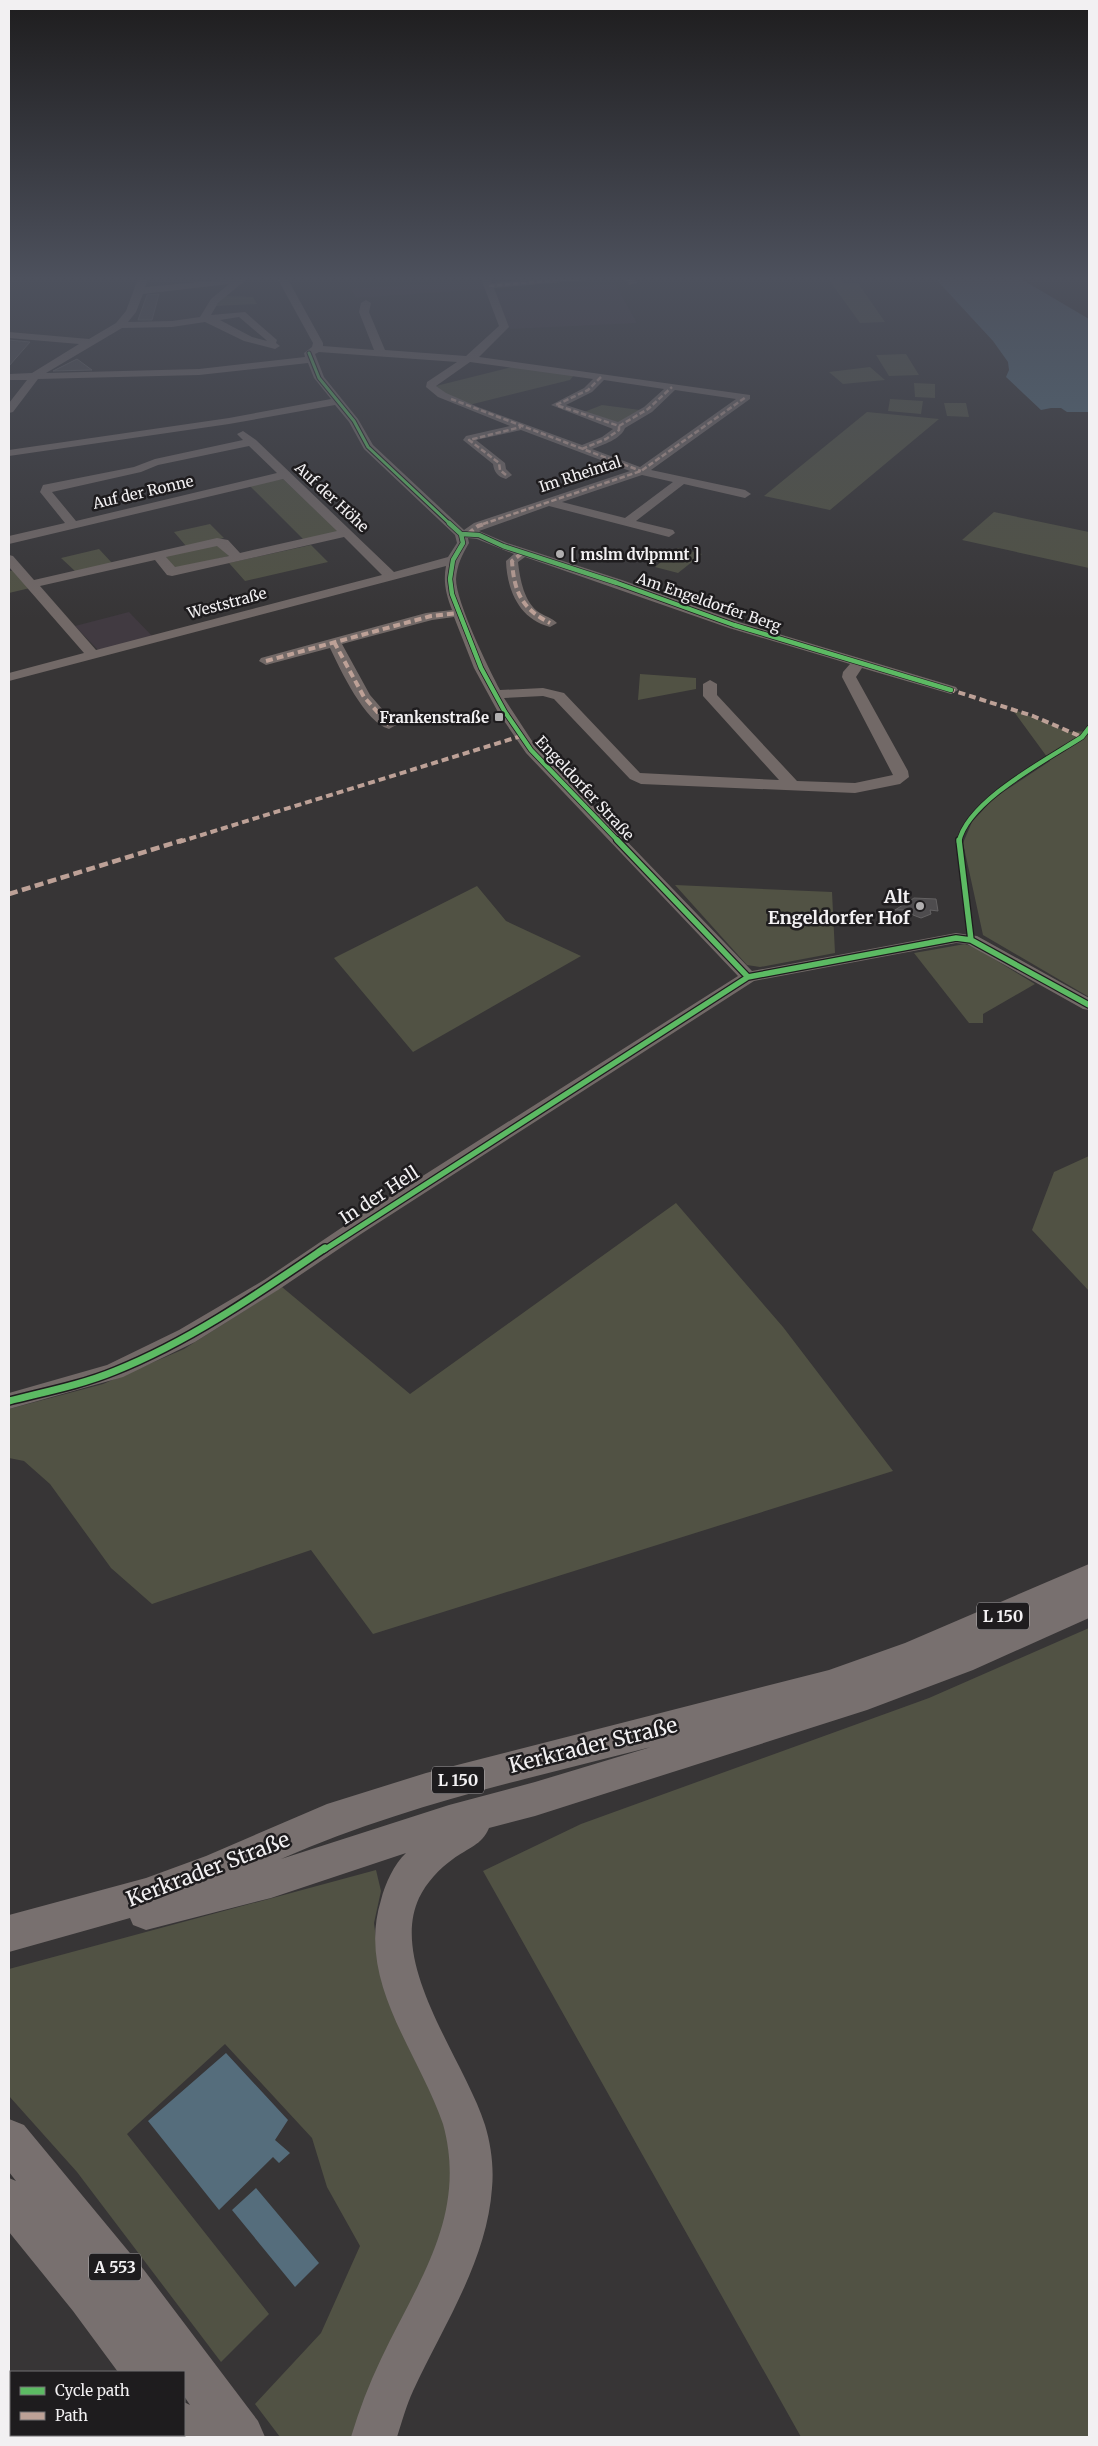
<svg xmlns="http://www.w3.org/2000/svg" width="1098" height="2446" font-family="Merriweather,serif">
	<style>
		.built { fill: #413a41 }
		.green { fill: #515244 }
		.water { fill: #556d7c }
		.building { fill: #4e4c4e; stroke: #636162 }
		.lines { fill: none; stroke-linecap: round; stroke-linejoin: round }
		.minor { fill: #726967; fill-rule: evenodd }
		.highway { fill: #78706f; fill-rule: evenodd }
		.quiet-far2 { stroke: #bda197; stroke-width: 2.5; stroke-dasharray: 5.5 2.5; stroke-linecap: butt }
		.quiet-far1 { stroke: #bda197; stroke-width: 4; stroke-dasharray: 7 4; stroke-linecap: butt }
		.quiet { stroke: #bda197; stroke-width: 4.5; stroke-dasharray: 9 4.5; stroke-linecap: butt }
		.cycleway-far3-casing { stroke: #1e1c1e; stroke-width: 5 }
		.cycleway-far2-casing { stroke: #1e1c1e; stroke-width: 6 }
		.cycleway-far1-casing { stroke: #1e1c1e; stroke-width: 8 }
		.cycleway-casing { stroke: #1e1c1e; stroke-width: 10 }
		.cycleway-far3 { stroke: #5cba63; stroke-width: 3 }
		.cycleway-far2 { stroke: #5cba63; stroke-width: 4.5 }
		.cycleway-far1 { stroke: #5cba63; stroke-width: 5.5 }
		.cycleway { stroke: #5cba63; stroke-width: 7 }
		.poi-dot { fill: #b1afb0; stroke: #1e1c1e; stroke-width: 2 }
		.labels { text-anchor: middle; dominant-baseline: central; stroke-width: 5; stroke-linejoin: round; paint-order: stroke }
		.far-street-label { font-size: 15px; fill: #f2f0f2; stroke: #1e1c1e }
		.far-poi-label { font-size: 15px; font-weight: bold; fill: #f2f0f2; stroke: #1e1c1e; text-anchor: start }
		.shield { fill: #1e1c1e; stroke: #b2b0b2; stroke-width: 1 }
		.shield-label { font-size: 16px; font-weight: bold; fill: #f2f0f2 }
		.poi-label { font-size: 18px; font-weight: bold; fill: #f2f0f2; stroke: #1e1c1e; text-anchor: end }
		.street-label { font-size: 18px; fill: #f2f0f2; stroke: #1e1c1e }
		.near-street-label { font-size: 21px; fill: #f2f0f2; stroke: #1e1c1e }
	</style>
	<rect width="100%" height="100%" fill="#373536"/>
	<path class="built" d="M482,280l3,9 -129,9 -5,-9z
		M615,284l22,39 -127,6 -15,-37z
		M129,612l24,25 -55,13 -23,-24z"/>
	<path class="green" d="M841,279l2,4h15l27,39 -25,1 -31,-43z
		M226,296l27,1 4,7 -42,2z
		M906,354l13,21 -30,1 -13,-21z
		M512,367l62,8 -4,5 -101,25 -24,-11 -9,-8z
		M870,367l15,13 -42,4 -14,-12z
		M914,383l21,1v14l-20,-1z
		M890,399l33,2 -2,13 -33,-3z
		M944,403h22l3,14 -22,-1z
		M602,405l38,5 -20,13 -36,-11z
		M867,412l72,7 -109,91 -66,-14z
		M283,479l57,53 -35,9 -56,-56z
		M994,512l95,20v36l-127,-28z
		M210,524l14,14 -38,8 -12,-14z
		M218,545l11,11 -50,12 -6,-1 -8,-11z
		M311,545l17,17 -83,19 -16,-18z
		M678,548l24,6 -24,19 -23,-6z
		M99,549l13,14 -36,9 -15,-14z
		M15,570l15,18 -21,5v-22z
		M640,674l56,4v11l-58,11z
		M1012,709l57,23 20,-1v266l-106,-62 -20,-92 9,-21 22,-24 56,-37z
		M675,885l157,7 3,61 -75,14 -13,-2z
		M477,886l29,35 75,35 -168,96 -79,-94z
		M965,944l11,4 59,36 -52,30v9h-14l-55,-70z
		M1089,1156v135l-57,-61 22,-58z
		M676,1203l107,124 110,144 -520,163 -62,-84 -159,54 -41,-36 -61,-84 -26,-23 -15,-3v-49l94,-25 81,-35 98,-62 128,107z
		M1089,1628v809h-288l-318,-566 98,-47 348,-126z
		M376,1870l5,21 -7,32 6,48 67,159 5,55 -5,36 -87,216h-80l-25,-33 66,-71 39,-87 -33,-59 -15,-49 -87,-94 -98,90 142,180 -48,48 -144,-190 -68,-76v-127z"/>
	<path class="water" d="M933,276h83l73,43v93h-22l-6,-4h-10l-10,2 -35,-33 3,-7 -1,-8 -15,-21z
		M226,2053l62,67 -13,20 15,13 -11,10 -6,-6 -54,53 -71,-89z
		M256,2188l63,75 -24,24 -63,-77z"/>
	<path class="building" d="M159,294l-7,26h-14l9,-25z
		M9,340l21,2 -21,24z
		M77,359l15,11 -39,1z
		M914,898l22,1 2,12 -8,-1 1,4 -10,4 -8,-3 -1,-5h-17z"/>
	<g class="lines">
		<path class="minor" d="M139,276h10l-4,11 98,-9 2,2 -3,3 -24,20 -7,12 34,-3 32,28 -1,3 4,3 -5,3 -31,-8 -39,-19 -33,5 -50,1 -76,45 153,-4 106,-12 -1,-4 8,-6 1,-4 -37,-67h10l37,67v3l51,4 -15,-38 2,-9 5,-3 5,3 -2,9 16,38 81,6 33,-30 -19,-50h10l2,7 72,-7h41l-5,3 -106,9 15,39 -30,30 271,38v4l-99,71 94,20 6,4 -6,4 -61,-14 -48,37 37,9 2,3 -6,4 -120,-31 -70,25 28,12 115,37 117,42 217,65 2,3 -7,4 -89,-26 -6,9 52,94 1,6 -9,7 -45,9 -214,-9 -11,-5 -76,-80 -11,-3 -39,2 32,49 216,224 204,-38 21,3 112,62v12l-6,-1 -116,-65 -11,-1 -202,38 -393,253 -83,56 -83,52 -72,35 -114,32v-16l98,-28 72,-35 85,-50 83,-56 391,-248 -212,-223 -28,-41 -24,-44 -20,-51 -22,3 -90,24 28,51 26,30 -7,4c-24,-6 -49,-60 -59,-81l-64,17 -7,-4 2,-3 165,-45 26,-3c-6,-16 -9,-28 -6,-44l-437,115v-8l75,-20 -75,-86v-12l4,1 21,24 183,-42 11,2 12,13 97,-22 -54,-52 -274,65v-8l56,-13 -25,-31 3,-7 91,-18 21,-8 88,-19 -6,-6 6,-3 13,9 138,132 54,-15 9,-14 -2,-8 -91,-86 -15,-27 -14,-17 -106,19 -220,32v-6l220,-32 102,-19 -17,-21 -6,-15 -109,12 -161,4 -25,33 -4,1v-10l18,-23h-18v-6l23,-1 47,-29 -70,-6v-6l80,7 27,-16 10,-12zM229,284l-18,15 -11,18 -28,4 -44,1 8,-10 7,-18zM239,317l26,22 2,2 -15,-4 -32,-17zM319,352l138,10 -30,20 -1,5 12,10 72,29 -44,10 -3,4 30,24c1,8 5,13 13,15l6,-4 -6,-6 -1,-6 -29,-23 45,-10 109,41 -156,52 -10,7 -91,-85 -15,-26 -34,-42 -9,-23zM470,362l123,17 -9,9 -33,17 62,24 -11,8 -20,8 -104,-38 -32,-14 -10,-7zM604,380l60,9 -20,18 -26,15 -52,-17 26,-13zM675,390l61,9 -96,68 -48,-18c11,-4 29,-10 33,-21l27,-16zM249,446l28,27 -201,48 -24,-29 89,-20 17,-7zM642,475l31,7 -48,36 -63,-16zM344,537l38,38 -286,75 -56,-64 115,-26 12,15 5,1zM468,538l9,1 37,15 -8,7c1,29 13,58 44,66l7,-4c-5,-5 -12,-7 -17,-10 -16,-10 -20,-34 -22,-51l7,-5 204,71 121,36 -7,8 -1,5 51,98 -38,8 -58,-2 -80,-86v-11l-7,-4 -7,4v12l76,84 -139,-7 -76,-80 -21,-5 -43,2c-12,-23 -44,-88 -44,-111 1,-14 6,-24 13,-36zM217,546l12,10 -54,11 -9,-10z
			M624,276h10l3,7 -8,2z"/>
		<path class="highway" d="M1089,1564v54l-116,52 -106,40 -332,106 -46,12c-7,17 -21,20 -36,31 -13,9 -27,24 -34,39 -31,67 46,163 66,227 6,20 9,42 7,63 -5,73 -49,138 -79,203 -7,15 -11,31 -16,46h-46c8,-27 18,-53 30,-78 37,-78 87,-144 62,-235 -25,-73 -87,-143 -62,-224 4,-16 13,-36 25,-47l-135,45 -125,32 -13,-5 -3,-7 -121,34v-37l137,-37 60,-22 121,-52 99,-31 403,-103 76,-27zM651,1747l-116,35 -86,23 -168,54c118,-52 245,-80 370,-112z
			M9,2119l15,6 120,145 114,151 7,16h-99l-1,-2h19v-33l6,3 -6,-9v-24h-66l-45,-61 -64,-79v-54l7,3 -7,-9z"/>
		<path class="quiet-far2" d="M629,276l3,7
			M489,286l111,-10
			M601,377l-13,13 -32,15 63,21 29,-17 24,-22
			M451,399l190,72
			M582,449l24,-10 13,-9v-4
			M506,475l-6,-5 -1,-7 -30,-23 52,-13
			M483,524l158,-53 105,-74"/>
		<path class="quiet-far1" d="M468,534l10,-8 9,-3
			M522,553l-10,8c2,31 10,48 38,62
			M334,642l30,55 25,28
			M266,661l165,-45 27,-3
			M948,689l85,27 49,21 2,-2
			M179,842l342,-106"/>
		<path class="quiet" d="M9,894l174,-54"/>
		<defs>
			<path id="cycleway-far3" d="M309,353l10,25 35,43 14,26 82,77"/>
			<path id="cycleway-far2" d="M449,523l12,11 2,9 -10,17 -3,19 2,15 29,74 24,44 26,38 88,92
				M461,534l18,1 24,11 114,37 117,42 217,65
				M959,842c8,-41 89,-83 123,-105l7,-9"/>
			<path id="cycleway-far1" d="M617,840l131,137
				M959,840l12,100
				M324,1250l424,-273 208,-39 15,2 118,65"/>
			<path id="cycleway" d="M9,1401c35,-9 72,-16 106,-30 75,-30 144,-78 210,-123"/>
		</defs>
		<use href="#cycleway-far3" class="cycleway-far3-casing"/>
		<use href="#cycleway-far2" class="cycleway-far2-casing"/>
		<use href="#cycleway-far1" class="cycleway-far1-casing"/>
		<use href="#cycleway" class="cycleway-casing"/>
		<use href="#cycleway-far3" class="cycleway-far3"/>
		<use href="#cycleway-far2" class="cycleway-far2"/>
		<use href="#cycleway-far1" class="cycleway-far1"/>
		<use href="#cycleway" class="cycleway"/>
	</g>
	<linearGradient id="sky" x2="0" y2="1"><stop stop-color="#1e1d1e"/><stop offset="0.45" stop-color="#4d515d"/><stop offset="1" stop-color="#4d515d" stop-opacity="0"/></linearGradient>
	<rect width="1098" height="619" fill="url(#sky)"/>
	<g class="poi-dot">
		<circle cx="560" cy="554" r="5"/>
		<rect x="494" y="712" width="10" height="10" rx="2.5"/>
		<circle cx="920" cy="906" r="5"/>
	</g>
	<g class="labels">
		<g class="far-street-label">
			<text transform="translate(580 474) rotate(-18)">Im Rheintal</text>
			<text transform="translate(143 492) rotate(-13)">Auf der Ronne</text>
			<text transform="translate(332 497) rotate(43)">Auf der Höhe</text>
			<text transform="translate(709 602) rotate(19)">Am Engeldorfer Berg</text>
			<text transform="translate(227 603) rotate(-15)">Weststraße</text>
			<text transform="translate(585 788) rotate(47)">Engeldorfer Straße</text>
		</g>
		<g class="far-poi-label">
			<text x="570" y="554">[ mslm dvlpmnt ]</text>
			<text x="489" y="717" text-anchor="end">Frankenstraße</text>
		</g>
		<g class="shield">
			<rect x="977" y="1602.5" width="52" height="27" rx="4"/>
			<rect x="432" y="1766.5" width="52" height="27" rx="4"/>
			<rect x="89" y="2253.5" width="52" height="27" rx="4"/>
		</g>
		<g class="shield-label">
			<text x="1003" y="1616">L 150</text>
			<text x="458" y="1780">L 150</text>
			<text x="115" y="2267">A 553</text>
		</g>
		<g class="poi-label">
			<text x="910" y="896">Alt<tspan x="910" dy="21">Engeldorfer Hof</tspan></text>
		</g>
		<g class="street-label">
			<text transform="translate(379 1195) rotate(-33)">In der Hell</text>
		</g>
		<g class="near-street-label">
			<text transform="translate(593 1745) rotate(-14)">Kerkrader Straße</text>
			<text transform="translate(208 1869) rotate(-21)">Kerkrader Straße</text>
		</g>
	</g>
	<rect width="1098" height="2446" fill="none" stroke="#f2f0f2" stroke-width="20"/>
	<rect x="10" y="2371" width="175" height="65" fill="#1e1c1e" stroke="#737173"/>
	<rect x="20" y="2387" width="25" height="8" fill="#5cba63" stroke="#737173"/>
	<text x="55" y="2396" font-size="15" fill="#f2f0f2">Cycle path</text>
	<rect x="20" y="2412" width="25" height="8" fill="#bda197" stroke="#737173"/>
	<text x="55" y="2421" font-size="15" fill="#f2f0f2">Path</text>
</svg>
